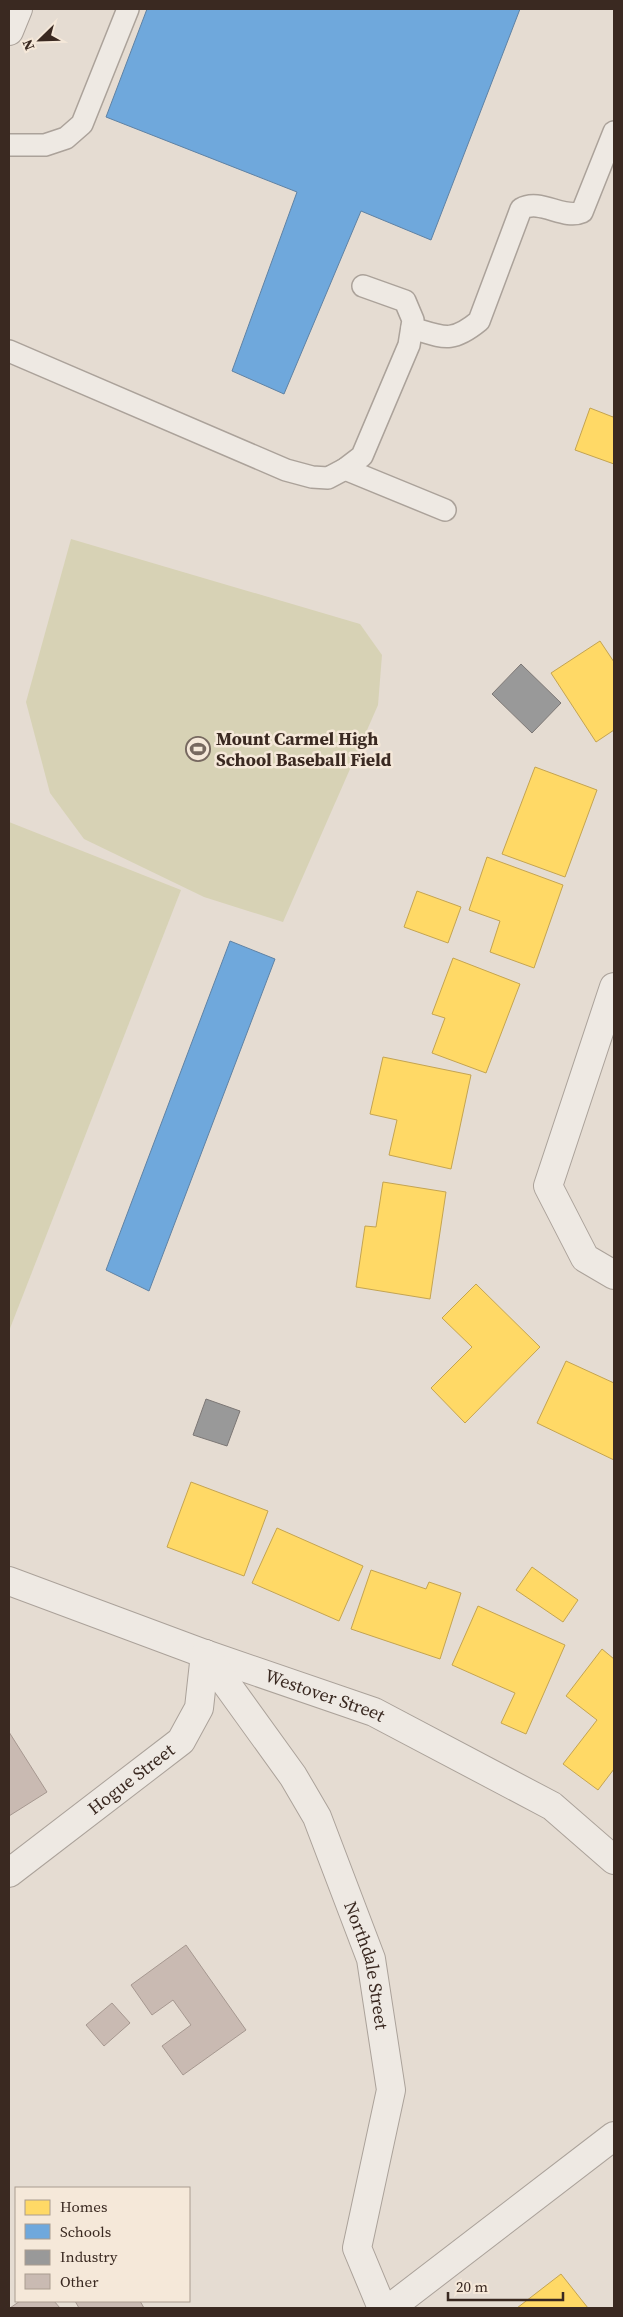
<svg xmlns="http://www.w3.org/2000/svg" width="623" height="2317" font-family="'Source Serif 4',serif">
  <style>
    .green { fill: #d7d2b5 }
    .homes { fill: #ffd966; stroke: #c4a451 }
    .schools { fill: #6fa8dc; stroke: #5f82a4 }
    .industry { fill: #999; stroke: #7c7775 }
    .building { fill: #c9bab2; stroke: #a69890 }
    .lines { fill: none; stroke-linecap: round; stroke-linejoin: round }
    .service-casing { stroke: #aba29a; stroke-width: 24 }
    .minor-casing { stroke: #aba29a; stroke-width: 30 }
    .service { stroke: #eee9e3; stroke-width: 21 }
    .minor { stroke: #eee9e3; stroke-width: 28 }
    .labels { text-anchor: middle; stroke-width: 5; stroke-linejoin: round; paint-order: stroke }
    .poi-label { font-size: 18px; font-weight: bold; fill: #3a2921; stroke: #f5e8d9; text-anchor: start }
    .street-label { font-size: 18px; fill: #3a2921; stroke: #f5e8d9 }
  </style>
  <rect width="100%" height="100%" fill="#e5dcd2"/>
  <g class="green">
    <path d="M71 539 360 624 382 655 378 705 283 922 204 897 84 839 50 793 26 702Z"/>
    <path d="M9 822 181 890 9 1331Z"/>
  </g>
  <g class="homes">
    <path d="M590 408 613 417 614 414V464L575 450Z"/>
    <path d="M600 641 614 662V730L596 742 551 673Z"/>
    <path d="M535 767 597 790 565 877 502 854Z"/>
    <path d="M487 857 563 885 534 968 490 952 500 921 469 910Z"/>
    <path d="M417 891 461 907 448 943 404 927Z"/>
    <path d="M453 958 520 984 486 1073 432 1053 445 1018 432 1014Z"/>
    <path d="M383 1057 471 1075 451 1169 389 1155 397 1120 370 1114Z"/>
    <path d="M383 1182 446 1192 430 1299 356 1287 365 1226 376 1227Z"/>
    <path d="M476 1284 540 1347 465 1423 431 1388 472 1347 442 1318Z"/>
    <path d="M566 1361 614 1383V1460L537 1423Z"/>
    <path d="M191 1482 268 1511 244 1576 167 1547Z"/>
    <path d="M277 1528 363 1566 339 1621 252 1583Z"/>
    <path d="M532 1567 578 1600 563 1622 516 1590Z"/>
    <path d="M371 1570 426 1589 429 1582 461 1593 440 1659 351 1629Z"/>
    <path d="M478 1606 565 1645 526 1734 501 1723 515 1693 452 1665Z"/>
    <path d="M602 1649 614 1659V1769L598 1790 563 1764 597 1720 566 1696Z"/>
    <path d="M561 2274 588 2308H517Z"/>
  </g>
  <g class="schools">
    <path d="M147 9H520L431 240 361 211 284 394 232 371 297 192 106 117Z"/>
    <path d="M230 941 275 959 149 1291 106 1270Z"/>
  </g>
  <g class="industry">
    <path d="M521 664 561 703 532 733 492 694Z"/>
    <path d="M206 1399 240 1411 227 1446 193 1435Z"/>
  </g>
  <g class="building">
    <path d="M9 1732 47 1792 9 1816Z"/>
    <path d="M186 1945 246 2030 183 2075 162 2046 191 2025 173 2000 152 2015 131 1985Z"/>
    <path d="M112 2003 130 2023 104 2046 86 2025Z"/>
    <path d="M20 2301H54L60 2308H10Z"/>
    <path d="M75 2301H140L144 2308H79Z"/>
  </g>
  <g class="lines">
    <defs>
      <g id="service">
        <path d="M9 145H45L66 138 82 124 128 9"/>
        <path d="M412 328C443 337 451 344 479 321L521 209C540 198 564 220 582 212L614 132"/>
        <path d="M9 351 286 470 312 477 328 478 345 469 362 456 409 345 413 320 405 301 363 286"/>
        <path d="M345 469 445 510"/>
      </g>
      <g id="minor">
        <path d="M9 31 18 9"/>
        <path d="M614 987 548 1186 585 1258 614 1275"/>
        <path id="s1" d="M9 1581 205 1654 374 1712 552 1806 614 1860"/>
        <path id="s2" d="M205 1654 293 1776 317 1817 371 1959 391 2090 357 2248 382 2308"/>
        <path id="s3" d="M9 1873 181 1741 199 1708 205 1654"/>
        <path d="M390 2308 614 2136"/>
      </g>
    </defs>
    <use href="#service" class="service-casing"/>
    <use href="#minor" class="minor-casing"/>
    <use href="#service" class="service"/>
    <use href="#minor" class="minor"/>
  </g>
  <defs>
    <symbol id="stadium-ring" viewBox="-11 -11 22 22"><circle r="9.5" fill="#f5e8d9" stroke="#76685f" stroke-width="1.5"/><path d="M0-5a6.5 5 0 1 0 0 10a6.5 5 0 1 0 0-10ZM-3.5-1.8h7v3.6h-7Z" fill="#76685f"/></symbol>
  </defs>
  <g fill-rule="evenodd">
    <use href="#stadium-ring" x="184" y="735" width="28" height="28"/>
  </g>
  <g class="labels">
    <g class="poi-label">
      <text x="216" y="745">Mount Carmel High<tspan x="216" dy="21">School Baseball Field</tspan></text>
    </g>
    <g class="street-label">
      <text dy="6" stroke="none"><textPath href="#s1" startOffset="336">Westover Street</textPath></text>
      <text dy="6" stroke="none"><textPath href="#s3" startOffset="154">Hogue Street</textPath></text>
      <text dy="6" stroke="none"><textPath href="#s2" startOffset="355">Northdale Street</textPath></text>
    </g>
  </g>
  <rect width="623" height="2317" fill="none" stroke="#3a2921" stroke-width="20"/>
  <rect x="15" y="2187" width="175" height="115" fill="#f5e8d9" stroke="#aa9c8f"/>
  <rect x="25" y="2200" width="25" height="15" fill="#ffd966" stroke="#aa9c8f"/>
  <text x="60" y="2212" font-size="15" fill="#3a2921">Homes</text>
  <rect x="25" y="2224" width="25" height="15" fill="#6fa8dc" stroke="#aa9c8f"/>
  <text x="60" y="2237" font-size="15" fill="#3a2921">Schools</text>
  <rect x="25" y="2250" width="25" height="15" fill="#999999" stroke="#aa9c8f"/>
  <text x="60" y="2262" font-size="15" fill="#3a2921">Industry</text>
  <rect x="25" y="2274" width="25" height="15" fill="#c9bab2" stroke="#aa9c8f"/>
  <text x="60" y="2287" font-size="15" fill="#3a2921">Other</text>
  <g transform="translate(40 40) rotate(247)" stroke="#f5e8d9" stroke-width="4" paint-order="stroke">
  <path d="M0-4L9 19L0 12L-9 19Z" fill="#3a2921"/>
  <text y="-8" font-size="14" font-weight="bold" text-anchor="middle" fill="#3a2921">N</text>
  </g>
  <path d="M448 2292v8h115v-8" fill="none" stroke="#3a2921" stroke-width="2.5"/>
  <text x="456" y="2292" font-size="15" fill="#3a2921" stroke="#f5e8d9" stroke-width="4" paint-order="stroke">20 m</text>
</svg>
